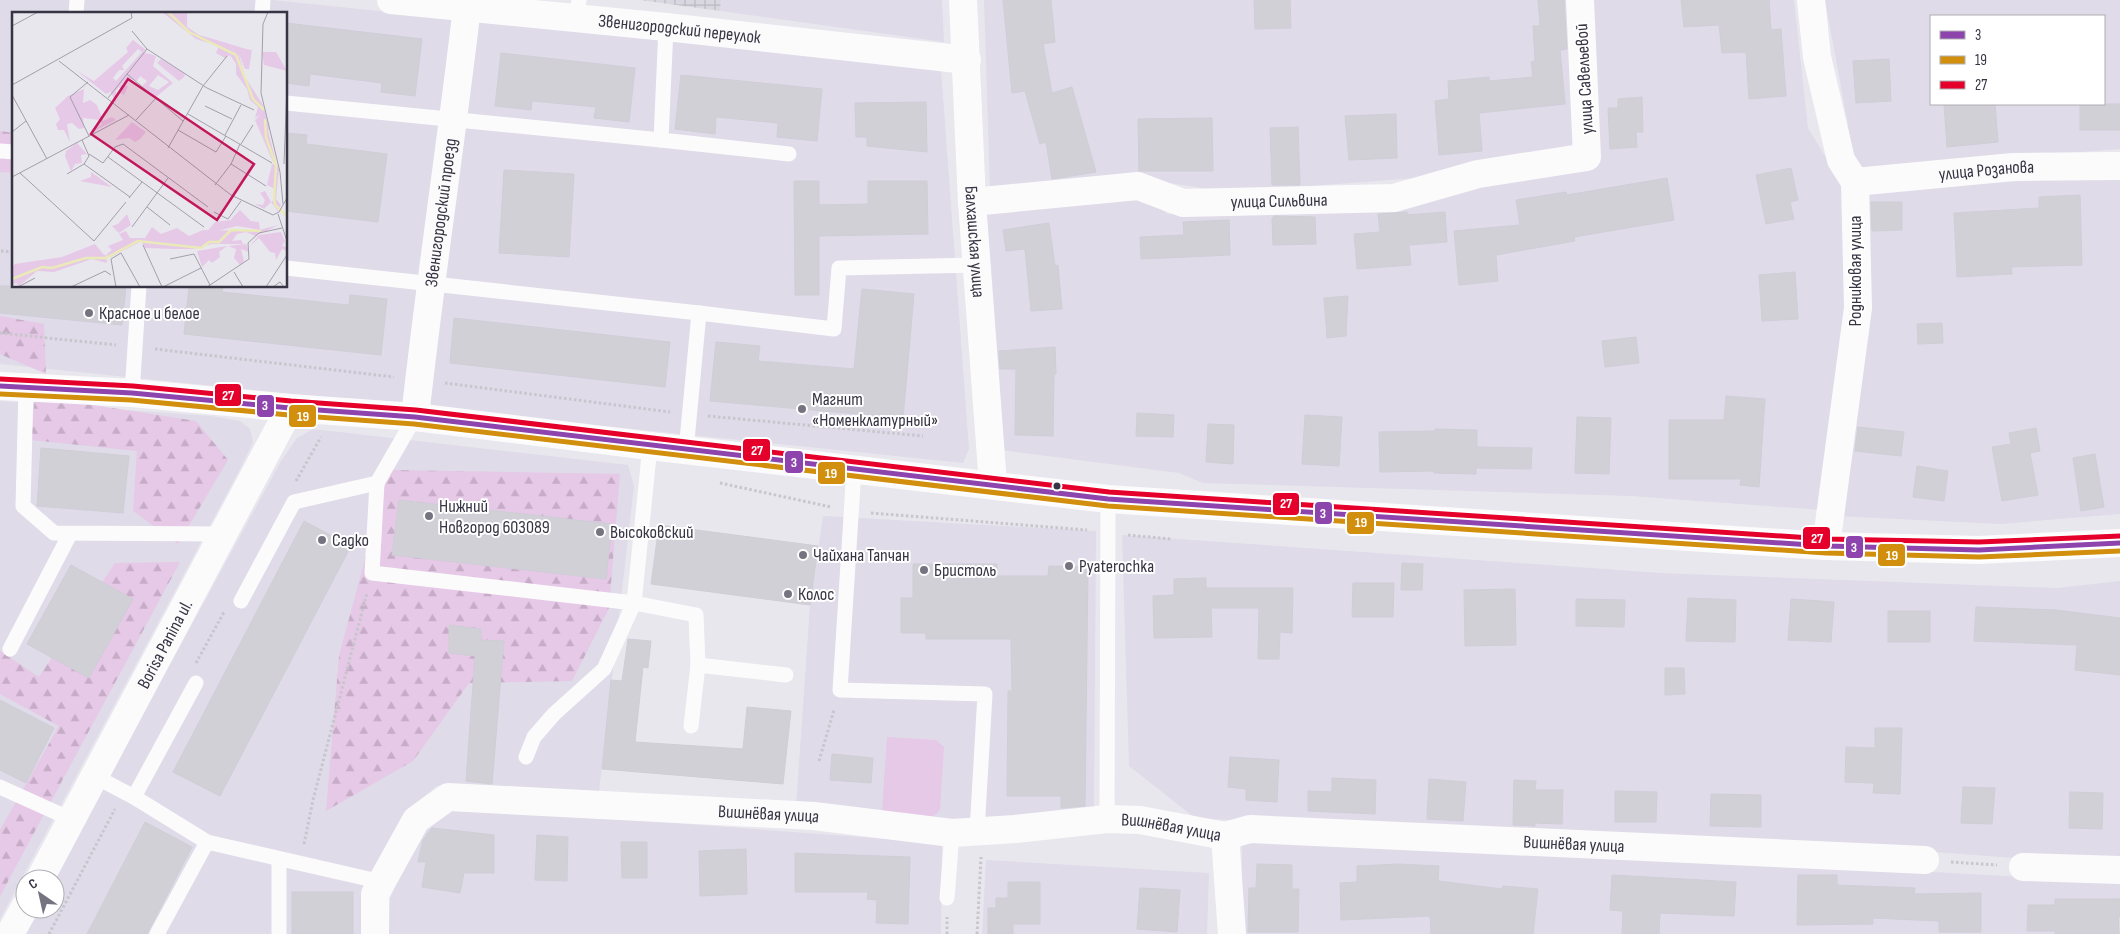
<svg xmlns="http://www.w3.org/2000/svg" width="2120" height="934" font-family="'Sofia Sans Condensed',sans-serif">
  <style>
    .residential { fill: #dfdbe8; fill-rule: evenodd }
    .industrial { fill: url(#industrial-grid) }
    .forest { fill: url(#forest-firs) }
    .park { fill: #e6c8e7 }
    .building { fill: #d2d0d7; stroke: #cfcdd6 }
    .lines { fill: none; stroke-linecap: round; stroke-linejoin: round }
    .path { stroke: #c7c6cc; stroke-width: 3; stroke-dasharray: 2.5 2.5; stroke-linecap: butt }
    .service { stroke: #fcfbfc; stroke-width: 15 }
    .minor { stroke: #fcfbfc; stroke-width: 28 }
    .tertiary { stroke: #fcfbfc; stroke-width: 28 }
    .bus-1-casing { stroke: #fff; stroke-width: 9 }
    .bus-2-casing { stroke: #fff; stroke-width: 9 }
    .bus-3-casing { stroke: #fff; stroke-width: 9 }
    .bus-1 { stroke: #8e44ad; stroke-width: 5 }
    .bus-2 { stroke: #d18f0d; stroke-width: 5 }
    .bus-3 { stroke: #e4002b; stroke-width: 5 }
    .poi-dot { fill: #75737f; stroke: #fff; stroke-width: 2 }
    .bus-dot { fill: #373443; stroke: #fff; stroke-width: 2 }
    .labels { text-anchor: middle; stroke-width: 4; stroke-linejoin: round; paint-order: stroke }
    .street-label { font-size: 18px; fill: #373443; stroke: #fff }
    .poi-label { font-size: 18px; fill: #373443; stroke: #fff; text-anchor: start }
    .inset-river { fill: none; stroke: #eaeab9; stroke-width: 2.5 }
    .inset-road { fill: none; stroke: #a29faa; stroke-width: 1 }
    .view { fill: #c2185b; fill-opacity: 0.15; stroke: #c2185b; stroke-width: 2.5 }
    .inset-edge { fill: none; stroke: #373443; stroke-width: 2.5 }
    .line-badge { stroke: #fff; stroke-width: 2 }
    .badge-label { font-size: 14px; text-anchor: middle; font-weight: bold; fill: #fff }
  </style>
  <defs>
    <pattern id="industrial-grid" width="8" height="8" patternUnits="userSpaceOnUse" patternTransform="scale(1.25)"><rect width="8" height="8" fill="#d9d7df"/><path d="M0 4h8M4 0v8" fill="none" stroke="#bbb9c1"/></pattern>
    <pattern id="forest-firs" width="22" height="20" patternUnits="userSpaceOnUse" patternTransform="scale(1.25)"><rect width="22" height="20" fill="#e6c8e7"/><path d="M5 1l3.5 6h-7zM16 11l3.5 6h-7z" fill="#c6acc7"/></pattern>
  </defs>
  <rect width="100%" height="100%" fill="#e9e7ee"/>
  <g class="residential">
    <path d="M0 0H273L941 69 969 449 963 463 0 364ZM14 14H286V286H14Z"/>
    <path d="M721 0H942L944 42 720 11Z"/>
    <path d="M984 0H1575L1582 149 1430 177 1228 192 1131 177 990 190Z"/>
    <path d="M1587 0H1794L1808 128 1844 187V308L1821 510 1630 496 1203 483 1179 473 1001 450 986 209 1142 197 1168 214 1386 205 1597 167Z"/>
    <path d="M1825 0H2120V149L1856 169ZM1931 16H2104V104H1931Z"/>
    <path d="M2120 175V514L2000 524 1836 516 1862 191Z"/>
    <path d="M0 401 211 416 240 421 250 429 253 442 240 469 0 919Z"/>
    <path d="M313 429 628 465 634 486 599 792 437 786 408 809 367 934H23L37 909H55V879H53L281 461 297 438Z"/>
    <path d="M823 516 1096 531 1094 814 962 820 796 806 810 605Z"/>
    <path d="M1122 535 1661 573 2057 588 2120 581V866L1814 843 1504 836 1195 818 1129 766Z"/>
    <path d="M444 806 942 843 941 934H389L390 899 419 827Z"/>
    <path d="M1242 840 1689 859 2120 882V934H1242Z"/>
    <path d="M986 860 1209 873 1207 934H982Z"/>
  </g>
  <path class="industrial" d="M640 0H721L720 11Z"/>
  <g class="forest">
    <path d="M0 131 14 133V173L0 172Z"/>
    <path d="M0 316 44 324 46 374 0 354Z"/>
    <path d="M35 396 196 421 228 460 178 544 133 511 137 451 31 440Z"/>
    <path d="M389 470 620 474 609 608 572 681 469 683 413 761 326 811 339 656Z"/>
    <path d="M180 562 0 896V830L59 726 0 694V651L39 677 115 563Z"/>
  </g>
  <path class="park" d="M887 737 936 740 944 747 940 810 933 817 882 812Z"/>
  <g class="building">
    <path d="M1003 0H1051L1055 42 1043 44 1052 93 1072 87 1096 172 1052 179 1046 142 1040 144 1025 91 1012 93Z"/>
    <path d="M1254 0H1290L1291 28 1255 29Z"/>
    <path d="M1538 0H1564L1567 49 1560 50 1565 104 1479 113 1482 151 1439 155 1435 101 1449 99 1448 81 1489 77V81L1533 77 1531 62 1535 61 1533 26H1540Z"/>
    <path d="M1681 0H1769L1771 30 1781 29 1786 96 1749 99 1746 52 1722 53 1719 25 1684 27Z"/>
    <path d="M286 23 422 39 415 96 381 92 382 83 310 74 309 86 286 83Z"/>
    <path d="M501 53 635 68 629 122 594 118 596 107 532 101 531 110 495 106Z"/>
    <path d="M1889 59 1891 101 1856 103 1853 61Z"/>
    <path d="M681 75 822 89 817 141 777 137 778 123 716 117 715 134 675 129Z"/>
    <path d="M1642 97 1643 132H1636L1637 147 1610 149 1608 108H1618V99Z"/>
    <path d="M926 102 927 152 867 146V137H856L855 103Z"/>
    <path d="M1944 104H1995L1998 142 1947 147Z"/>
    <rect x="2080" y="104" width="40" height="26"/>
    <path d="M1396 114 1397 158 1349 160 1345 116Z"/>
    <path d="M1212 118 1213 171H1139L1138 119Z"/>
    <path d="M1298 127 1300 185H1272L1270 128Z"/>
    <path d="M286 133 307 135 306 144 387 154 378 222 286 211Z"/>
    <path d="M1791 168 1798 200 1790 202 1794 219 1766 224 1756 175Z"/>
    <path d="M504 170 574 174 569 257 499 253Z"/>
    <path d="M1667 178 1674 220 1574 237 1575 241 1496 255 1498 281 1459 285 1454 231 1520 225 1516 200 1566 192 1567 195Z"/>
    <path d="M794 181H819V205L868 204V181H927L928 234 819 236V295H795Z"/>
    <path d="M2080 195 2082 265 2011 267 2012 274 1957 277 1954 213 2039 208V197Z"/>
    <path d="M1871 202H1902V230L1872 231Z"/>
    <path d="M1407 212V215L1445 212 1447 242 1409 245 1411 265 1357 269 1354 234 1380 232 1378 214Z"/>
    <path d="M1274 216 1315 217 1316 244 1273 245 1272 219Z"/>
    <path d="M1229 220 1230 255 1141 259 1140 237 1184 235 1183 222Z"/>
    <path d="M1049 223 1055 266 1058 265 1062 309 1031 311 1025 249 1006 251 1003 230Z"/>
    <path d="M1795 272 1798 319 1762 321 1759 275Z"/>
    <path d="M0 286H126L122 325 0 313Z"/>
    <path d="M189 286H223L222 292 349 305 350 295 387 299 381 355 184 334Z"/>
    <path d="M862 289 914 294 903 418 710 401 716 342 760 346 758 361 854 369Z"/>
    <path d="M1348 296 1346 336 1327 338 1324 298Z"/>
    <path d="M454 318 670 342 665 387 450 363Z"/>
    <path d="M1942 323 1943 343 1918 344 1917 324Z"/>
    <path d="M1636 337 1639 363 1605 367 1602 341Z"/>
    <path d="M1055 347 1056 374H1054L1053 436 1015 435 1016 369H1000L999 351Z"/>
    <path d="M1726 396 1765 399 1759 487 1740 485 1741 479H1669V420H1724Z"/>
    <path d="M1137 413 1174 415 1173 437 1136 436Z"/>
    <path d="M1305 415 1342 417 1339 466 1302 464Z"/>
    <path d="M1577 417 1611 418 1609 474 1575 473Z"/>
    <path d="M1208 424 1234 425 1233 464 1206 462Z"/>
    <path d="M1858 427 1904 432 1901 456 1855 451Z"/>
    <path d="M2036 428 2040 451 2030 453 2038 495 2002 501 1992 447 2011 444 2009 433Z"/>
    <path d="M1435 429 1477 430V447L1532 448 1531 469 1476 468V474L1434 473V471L1380 472 1379 432 1435 431Z"/>
    <path d="M41 448 129 456 123 513 37 506Z"/>
    <path d="M2095 454 2104 507 2081 511 2073 458Z"/>
    <path d="M1917 466 1948 471 1944 501 1913 497Z"/>
    <path d="M399 500 612 524 606 579 392 555Z"/>
    <path d="M304 521 351 546 220 796 173 772Z"/>
    <path d="M659 525 818 546 810 605 651 584Z"/>
    <path d="M1402 563 1423 564 1422 590H1401Z"/>
    <path d="M913 564H997V576H1048L1049 566 1088 567 1085 806 1061 808V796H1007L1008 691H1012L1011 639H926V633H901V598H913Z"/>
    <path d="M71 565 133 599 89 678 27 644Z"/>
    <path d="M1206 578V588H1293L1292 633 1280 632 1279 659H1258L1259 608H1211L1212 637 1154 638 1153 596 1174 595V579Z"/>
    <path d="M1353 583H1394L1393 617H1352Z"/>
    <path d="M1515 589 1516 645 1465 646 1464 590Z"/>
    <path d="M1688 598 1736 600 1735 642 1686 641Z"/>
    <path d="M1576 599 1625 600 1624 627 1576 626Z"/>
    <path d="M1791 599 1834 602 1831 642 1788 640Z"/>
    <path d="M1976 607 2056 610 2120 618V675L2075 670 2077 645 1974 641Z"/>
    <rect x="1888" y="611" width="42" height="31"/>
    <path d="M449 625 481 629V640L504 641 492 784 466 781 475 656 449 653Z"/>
    <path d="M628 639 651 641 648 668 643 667 635 742 743 749 747 707 791 711 783 784 602 769 611 680 622 681Z"/>
    <path d="M1665 668H1684L1685 694 1665 695Z"/>
    <path d="M0 700 54 728 26 783 0 770Z"/>
    <path d="M1875 728H1902L1900 794 1873 793 1874 783 1845 782 1846 747 1875 748Z"/>
    <path d="M832 754 873 758 871 783 830 780Z"/>
    <path d="M1230 757 1279 760 1277 802 1246 800V789L1228 787Z"/>
    <path d="M1332 778 1376 780 1375 814 1308 811V791L1332 792Z"/>
    <path d="M1429 779 1466 782 1463 821 1427 819Z"/>
    <path d="M1514 780 1536 781 1535 790H1563L1562 824 1535 823V826L1513 825Z"/>
    <path d="M1963 787 1995 788 1992 824 1961 823Z"/>
    <path d="M1615 791 1657 792 1656 822H1615Z"/>
    <path d="M2070 792 2103 793 2102 829 2069 828Z"/>
    <path d="M1711 794 1761 795V827L1710 826Z"/>
    <path d="M145 822 192 847 147 934H87Z"/>
    <path d="M432 828 494 835V873H464L460 893 422 887 426 862H418L423 840Z"/>
    <path d="M537 835 568 837 567 881 535 880Z"/>
    <path d="M621 842H647V878H622Z"/>
    <path d="M746 849 747 894 700 896 699 851Z"/>
    <path d="M795 853 910 857 908 924 876 923 877 900 867 899 868 892H795Z"/>
    <path d="M1257 864 1292 865V889H1299L1298 932H1248L1249 888H1256Z"/>
    <path d="M1398 864 1439 866 1438 881 1502 889 1503 886 1538 889 1533 934H1431L1430 916 1341 920 1340 883 1357 882V866Z"/>
    <path d="M1612 875 1736 882 1734 916 1660 913 1659 934H1622L1623 911 1610 910Z"/>
    <path d="M1798 875H1837V885L1915 888 1914 894 1981 893V932H1939V921L1873 918V924L1797 925Z"/>
    <path d="M1008 882H1040V924H1013V934H988V908H996V898H1008Z"/>
    <path d="M1140 888 1180 890 1177 932 1137 929Z"/>
    <rect x="292" y="892" width="61" height="42"/>
    <path d="M2055 899H2120V917H2118L2119 934H2055V931H2027L2028 905H2055Z"/>
  </g>
  <g class="lines">
    <g class="path">
      <path d="M1 251 14 252"/>
      <path d="M0 333 116 345"/>
      <path d="M155 349 394 377"/>
      <path d="M445 383 670 412"/>
      <path d="M708 416 923 436"/>
      <path d="M296 481 321 437"/>
      <path d="M720 483 831 507"/>
      <path d="M871 513 1087 530"/>
      <path d="M1128 535 1171 539"/>
      <path d="M196 663 224 612"/>
      <path d="M819 761 834 710"/>
      <path d="M304 844 313 800 367 593"/>
      <path d="M1951 862 1997 865"/>
      <path d="M49 934 115 809"/>
      <path d="M947 934V917"/>
      <path d="M977 934 981 857"/>
    </g>
    <g class="service">
      <path d="M76 14 77 0"/>
      <path d="M262 14 263 0"/>
      <path d="M576 18 579 0"/>
      <path d="M666 27 661 140 789 154"/>
      <path d="M286 103 661 140"/>
      <path d="M0 151 14 152"/>
      <path d="M286 268 699 313 686 451"/>
      <path d="M699 313 834 329 839 268 977 265"/>
      <path d="M26 388 23 506 54 533 224 534"/>
      <path d="M132 393 139 286"/>
      <path d="M854 469 840 690 985 694 977 832"/>
      <path d="M377 483 372 573 634 603 696 615 698 665 786 675"/>
      <path d="M241 601 294 502 377 483 415 417"/>
      <path d="M10 649 70 534"/>
      <path d="M691 726 698 665"/>
      <path d="M526 757 534 737 554 714 604 669 634 603 650 446"/>
      <path d="M96 777 134 797 207 842 157 934"/>
      <path d="M0 787 73 820"/>
      <path d="M134 797 196 683"/>
      <path d="M1107 819 1108 499"/>
      <path d="M207 842 382 882"/>
      <path d="M947 898 952 833"/>
      <path d="M279 934V859"/>
    </g>
    <g class="minor">
      <path id="s1" d="M391 0 666 27 967 60"/>
      <path id="s2" d="M963 0 972 202 993 484"/>
      <path d="M1811 0 1817 57 1841 160 1855 182 1858 308 1826 546"/>
      <path id="s3" d="M1855 182 2013 167 2120 166"/>
      <path id="s4" d="M972 202 1138 186 1183 203 1394 198 1478 174 1587 157 1580 0"/>
      <path id="s5" d="M415 417C430 280 451 144 467 7"/>
      <path d="M1225 836 1232 934"/>
      <path d="M2023 867 2120 870"/>
      <path id="s6" d="M40 879 290 408"/>
      <path d="M10 934 25 907"/>
      <path id="s7" d="M375 934V894L416 820 448 797 814 816 952 833 1015 829 1107 819 1140 820 1225 836 1250 829 1925 860"/>
    </g>
    <path class="tertiary" d="M0 386 132 393 290 408 415 417 650 446 1108 499 1826 546 1979 550 2120 543"/>
    <defs>
      <path id="bus-1" d="M0 386 132 393 290 408 415 417 1108 499 1826 546 1979 550 2120 543"/>
      <path id="bus-2" d="M0 394 131 400 289 415 414 424 1108 506 1826 553 1979 557 2120 551"/>
      <path id="bus-3" d="M0 379 133 386 291 401 416 410 1109 492 1826 539 1979 542 2120 536"/>
    </defs>
    <use href="#bus-1" class="bus-1-casing"/>
    <use href="#bus-2" class="bus-2-casing"/>
    <use href="#bus-3" class="bus-3-casing"/>
    <use href="#bus-1" class="bus-1"/>
    <use href="#bus-2" class="bus-2"/>
    <use href="#bus-3" class="bus-3"/>
  </g>
  <g class="poi-dot">
    <circle cx="89" cy="313" r="5"/>
    <circle cx="802" cy="409" r="5"/>
    <circle cx="429" cy="516" r="5"/>
    <circle cx="600" cy="532" r="5"/>
    <circle cx="322" cy="540" r="5"/>
    <circle cx="803" cy="555" r="5"/>
    <circle cx="1069" cy="566" r="5"/>
    <circle cx="924" cy="570" r="5"/>
    <circle cx="788" cy="594" r="5"/>
  </g>
  <circle class="bus-dot" cx="1057" cy="486" r="4.5"/>
  <g class="labels">
    <g class="street-label">
      <text dy="6" stroke="none"><textPath href="#s1" startOffset="290">Звенигородский переулок</textPath></text>
      <text transform="translate(1584 79) rotate(-93)" y="6">улица Савельевой</text>
      <text dy="6" stroke="none"><textPath href="#s3" startOffset="132">улица Розанова</textPath></text>
      <text dy="6" stroke="none"><textPath href="#s4" startOffset="311">улица Сильвина</textPath></text>
      <text dy="6" stroke="none"><textPath href="#s5" startOffset="206">Звенигородский проезд</textPath></text>
      <text dy="6" stroke="none"><textPath href="#s2" startOffset="242">Балхашская улица</textPath></text>
      <text transform="translate(1855 271) rotate(-90)" y="6">Родниковая улица</text>
      <text dy="6" stroke="none"><textPath href="#s6" startOffset="266">Borisa Panina ul.</textPath></text>
      <text dy="6" stroke="none"><textPath href="#s7" startOffset="485">Вишнёвая улица</textPath></text>
      <text dy="6" stroke="none"><textPath href="#s7" startOffset="890">Вишнёвая улица</textPath></text>
      <text dy="6" stroke="none"><textPath href="#s7" startOffset="1295">Вишнёвая улица</textPath></text>
    </g>
    <g class="poi-label">
      <text x="99" y="319">Красное и белое</text>
      <text x="812" y="405">Магнит<tspan x="812" dy="21">«Номенклатурный»</tspan></text>
      <text x="439" y="512">Нижний<tspan x="439" dy="21">Новгород 603089</tspan></text>
      <text x="610" y="538">Высоковский</text>
      <text x="332" y="546">Садко</text>
      <text x="813" y="561">Чайхана Тапчан</text>
      <text x="1079" y="572">Pyaterochka</text>
      <text x="934" y="576">Бристоль</text>
      <text x="798" y="600">Колос</text>
    </g>
  </g>
  <g transform="translate(12 12)">
    <rect width="275" height="275" fill="#e9e7ee"/>
    <path d="M150 0H175V15L187 23 184 27ZM218 32 234 37 230 43H227L233 65 251 93 257 115 256 121 248 103 243 106 246 95 238 88 235 77 224 62V52L228 51ZM250 40H264L275 59 252 53ZM267 213 243 224 234 220 225 222 220 229 229 228 231 232H199L182 237H164L133 236 128 227V230L99 245 94 243 100 238 96 234 111 228 107 222 114 219 118 226H133L140 215 149 222 165 216 177 224 191 218 243 219ZM83 232 93 244 66 247 41 255 30 254 0 264V255L3 252 50 245Z" fill="#e6c8e7"/>
    <path d="M187 23 218 32 228 52H224L218 43 213 46 204 41 207 34 184 27ZM121 28 134 38 131 40 144 44 141 54 161 71 144 85 130 74 135 69 128 64 125 69 116 66 109 73 116 74 112 83 108 81 110 78 107 75 104 79V91L99 80 94 82 65 59 82 69 116 40 114 36ZM126 37 130 40 104 69 101 66 107 58H112L110 54ZM146 63 157 70 146 78 137 74ZM234 37 240 38 237 57H233L227 42 230 43ZM149 47 173 62 172 65 167 69 145 51ZM72 77 71 91 78 88 85 93 91 109 100 105 104 108 78 121 90 112 88 108 71 106 72 116 67 117 60 111 55 112 58 130 52 118H46L44 112 48 107 43 96 56 84ZM248 103 255 115 264 150H261L243 108ZM120 110 134 120 128 127 123 130 117 126 103 128ZM65 131 75 142 69 143 70 151 63 152 59 159 53 144 54 139ZM264 151 267 157 264 187 269 193 266 199 259 190 252 197 243 192 251 193 253 188 248 181 253 179 259 190 262 188 263 177 255 173 260 152ZM79 160 100 175 68 169 79 165ZM228 198 239 209 247 210 248 218 225 214 193 222 203 210 219 208 220 212 219 207ZM115 202 119 213 107 221 100 214 106 212ZM269 220 273 229 270 234 275 235V239L270 237 264 248 263 241 258 240 247 226 238 234 247 223ZM234 232 237 240 229 237 232 249 228 253 222 246 224 237 216 234ZM215 234 207 240 208 245 200 251 197 248 190 255 185 239ZM94 243 95 251 80 247 42 260 25 259 7 274 4 271 0 273V264L10 258 30 253 41 255 73 245Z" fill="#e6c8e7" fill-rule="evenodd"/>
    <path class="inset-river" d="M156 0 177 20 224 43 241 87 252 98M253 107 254 125 264 154 262 186 263 193 275 204M0 267 30 255 40 256 74 246H94L126 229 189 236 197 230H207L219 218 249 219"/>
    <path class="inset-road" d="M256 0 251 12 249 81 268 160 271 192M0 14 26 0M120 19 135 37 195 76 242 98M47 49 219 183 261 203 267 200 275 186M115 62 171 109M76 70 58 85 77 124M0 73 120 6 119 0M0 83 35 147M96 86 135 37M193 94 220 107M176 102 260 151M124 108 144 86M166 118 204 140 214 124M0 120 14 109M213 123 229 93M229 132 241 113M156 136 191 74 215 44M77 142 91 151 103 135 111 132 196 195M96 145 192 215M72 152 118 185M219 152 254 174M272 152 275 74M8 161 82 229 114 190M55 162 72 152 77 144 70 128M0 165 117 103M203 173 219 152 228 132M117 186 130 170M135 195 158 213M202 200 216 207 229 189M266 202 275 229M120 215 156 166M131 233 150 275M158 247 182 242 198 273M222 260 231 275M6 275 23 266M59 275 93 259 99 263M104 275 99 247 109 241 128 275M151 275 189 256M195 275 237 247 236 231 247 221 270 216M254 275 275 243M261 275 268 270 272 275"/>
    <path class="view" d="M116 67 242 152 205 208 79 122Z"/>
    <rect width="275" height="275" class="inset-edge"/>
  </g>
  <g class="line-badge">
    <rect x="214" y="383" width="28" height="24" rx="5" fill="#e4002b"/>
    <rect x="256" y="394" width="19" height="24" rx="5" fill="#8e44ad"/>
    <rect x="288" y="404" width="29" height="24" rx="5" fill="#d18f0d"/>
    <rect x="742" y="438" width="29" height="24" rx="5" fill="#e4002b"/>
    <rect x="784" y="450" width="20" height="24" rx="5" fill="#8e44ad"/>
    <rect x="817" y="461" width="29" height="24" rx="5" fill="#d18f0d"/>
    <rect x="1272" y="492" width="28" height="24" rx="5" fill="#e4002b"/>
    <rect x="1314" y="501" width="19" height="24" rx="5" fill="#8e44ad"/>
    <rect x="1346" y="511" width="29" height="24" rx="5" fill="#d18f0d"/>
    <rect x="1802" y="526" width="29" height="24" rx="5" fill="#e4002b"/>
    <rect x="1845" y="535" width="19" height="24" rx="5" fill="#8e44ad"/>
    <rect x="1877" y="543" width="29" height="24" rx="5" fill="#d18f0d"/>
  </g>
  <g class="badge-label">
    <text x="228" y="400">27</text>
    <text x="265" y="410">3</text>
    <text x="303" y="421">19</text>
    <text x="757" y="455">27</text>
    <text x="794" y="467">3</text>
    <text x="831" y="478">19</text>
    <text x="1286" y="508">27</text>
    <text x="1323" y="518">3</text>
    <text x="1361" y="527">19</text>
    <text x="1817" y="543">27</text>
    <text x="1854" y="552">3</text>
    <text x="1892" y="560">19</text>
  </g>
  <rect x="1930" y="15" width="175" height="90" fill="#ffffff" stroke="#afaeb4"/>
  <rect x="1940" y="31" width="25" height="8" fill="#8e44ad" stroke="#afaeb4"/>
  <text x="1975" y="40" font-size="15" fill="#373443">3</text>
  <rect x="1940" y="56" width="25" height="8" fill="#d18f0d" stroke="#afaeb4"/>
  <text x="1975" y="65" font-size="15" fill="#373443">19</text>
  <rect x="1940" y="81" width="25" height="8" fill="#e4002b" stroke="#afaeb4"/>
  <text x="1975" y="90" font-size="15" fill="#373443">27</text>
  <g transform="translate(40 894) rotate(326)"><circle r="24" fill="#ffffff" stroke="#afaeb4"/>
  <path d="M0-4L9 19L0 12L-9 19Z" fill="#75737f"/>
  <text y="-8" font-size="14" font-weight="bold" text-anchor="middle" fill="#373443">С</text>
  </g>
</svg>
